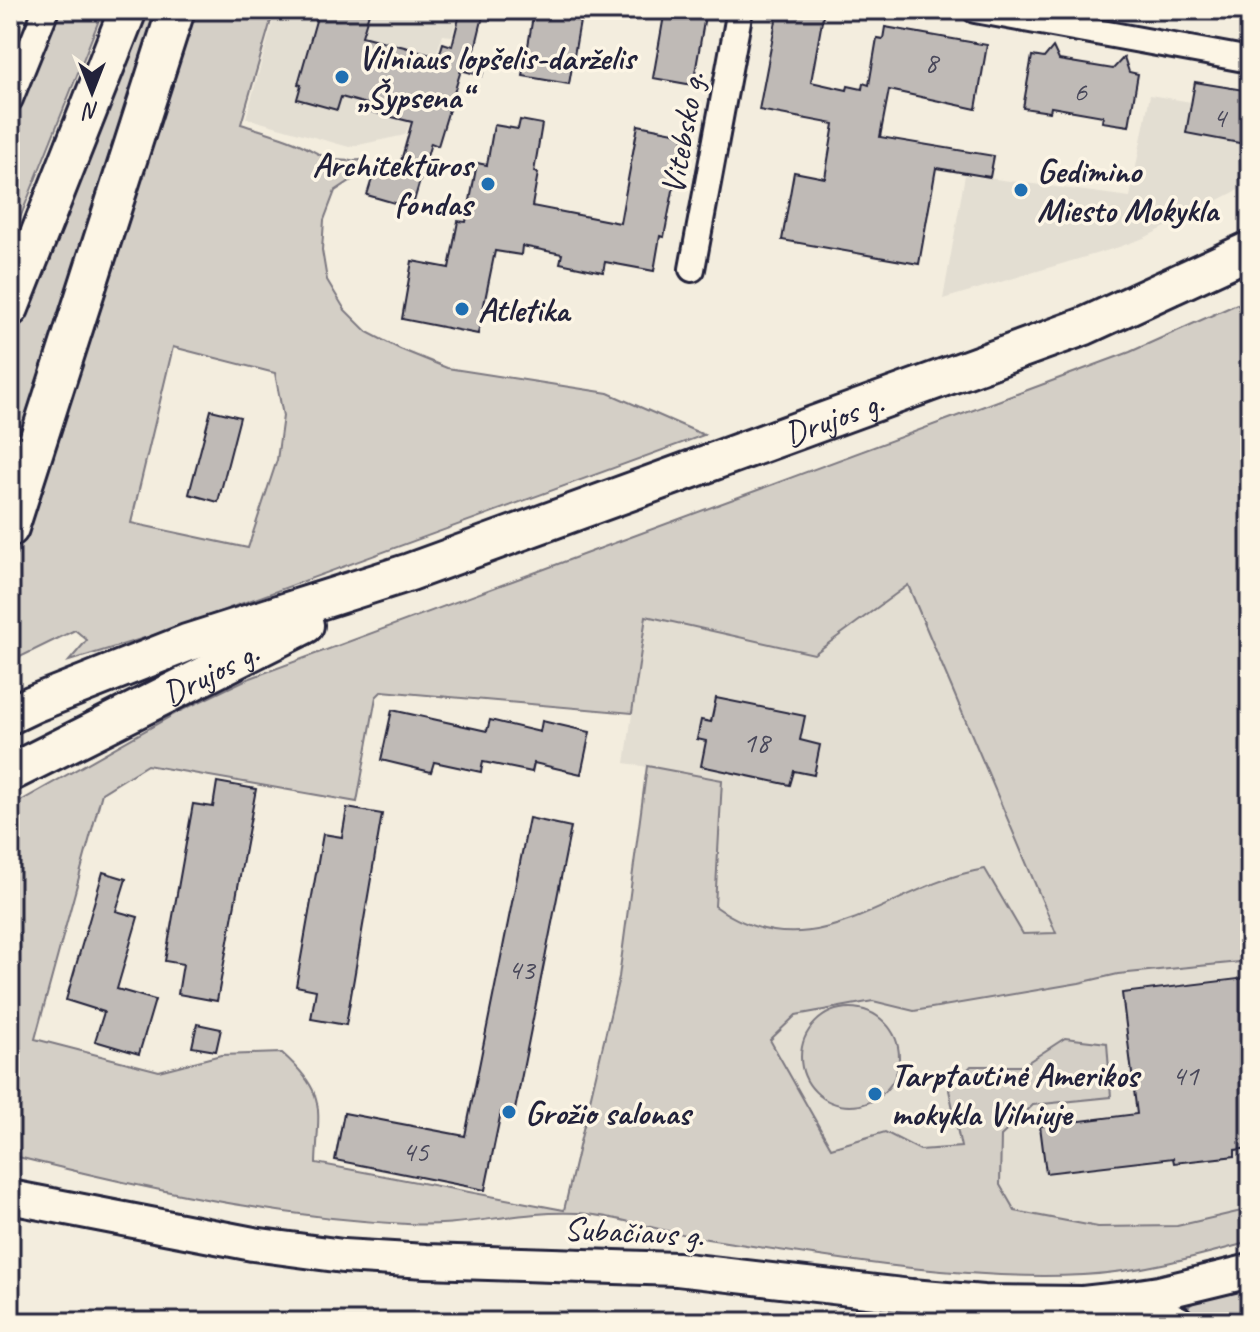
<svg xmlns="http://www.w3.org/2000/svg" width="1260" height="1332" font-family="Caveat,sans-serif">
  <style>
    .built { fill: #e3ded2 }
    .green { fill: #d4cfc6; stroke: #7b7880; stroke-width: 2; fill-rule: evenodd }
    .building { fill: #bfbab6; stroke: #22223b; stroke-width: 2 }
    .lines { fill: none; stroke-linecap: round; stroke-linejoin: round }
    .minor-casing { stroke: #22223b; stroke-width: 30 }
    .secondary-casing { stroke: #22223b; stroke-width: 38 }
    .primary-casing { stroke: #22223b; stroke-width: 42 }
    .minor { stroke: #fcf5e5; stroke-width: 24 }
    .secondary { stroke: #fcf5e5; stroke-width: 32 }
    .primary { stroke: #fcf5e5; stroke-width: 36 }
    .poi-dot { fill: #1f6fb2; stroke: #fcf5e5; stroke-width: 3 }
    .labels { text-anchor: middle; stroke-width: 7; stroke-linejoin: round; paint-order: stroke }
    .number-label { font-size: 30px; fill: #49485a }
    .poi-label { font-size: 34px; font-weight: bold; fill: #22223b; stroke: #fcf5e5; text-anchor: start }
    .street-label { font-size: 34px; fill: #22223b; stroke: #fcf5e5 }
  </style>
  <rect width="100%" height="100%" fill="#f3edde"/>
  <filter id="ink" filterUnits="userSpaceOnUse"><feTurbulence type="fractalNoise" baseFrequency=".0125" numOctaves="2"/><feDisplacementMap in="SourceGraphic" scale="16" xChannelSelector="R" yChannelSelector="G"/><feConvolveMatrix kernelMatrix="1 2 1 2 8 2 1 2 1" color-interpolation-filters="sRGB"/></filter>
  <g filter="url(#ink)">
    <g class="built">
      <path d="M276 10H465L459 11 452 36 443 35 405 135 349 147 246 118Z"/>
      <path d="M1195 82 1250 91V184L1144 238 1119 247 943 299 965 175 1130 197 1150 95 1191 102Z"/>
      <path d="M908 585 1056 933 1023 934 847 922 809 933 764 929 740 922 715 906 722 780 625 763 646 616 814 653Z"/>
      <path d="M1250 961V1209L1177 1226 1098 1227 1015 1211 1000 1185 1001 1136 1033 1105 1110 1097 1065 1038 1022 1066H971L949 1090 961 1147 920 1150 885 1132 831 1149 770 1040 796 1015 873 1001 914 1011 1079 983 1118 974Z"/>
    </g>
    <g class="green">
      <path d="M57 10H103L10 243V125Z"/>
      <path d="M144 10H161L10 483V351Z"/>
      <path d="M195 10H274L241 124C259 130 278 135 295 142 327 156 322 163 361 160L364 166 362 173 335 191 324 220 322 250 327 280 345 310 367 332 400 349 447 368 608 393 704 435 164 632 69 661 87 640 75 630 10 662V575L98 293ZM173 347 275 373 283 416 277 460 248 548 131 523Z"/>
      <path d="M1237 304 1250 319V961L1118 974 1079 983 914 1011 873 1001 796 1015 770 1040 831 1148 885 1132 920 1150 961 1147 949 1090 971 1066H1022L1065 1038 1107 1043 1111 1097 1033 1105 1001 1136 1000 1185 1015 1211 1098 1227 1177 1226 1250 1209V1242C1195 1257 1140 1272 1083 1275 958 1281 825 1257 701 1238 660 1231 618 1216 577 1213 520 1210 464 1228 407 1224 272 1217 141 1188 10 1155V807L180 711 245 680 1130 352ZM908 585 1056 933 1023 934 985 869C889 884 815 977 715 906L722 780 647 766 619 977 564 1210 316 1163C318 1108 328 1094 282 1053L221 1055 159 1071 35 1039 102 793 147 765 357 802 376 697 382 691 632 713 646 616 814 654Z"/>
      <circle cx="850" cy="1057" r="49"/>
      <path d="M1250 1288V1322H1199L1184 1312C1194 1294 1231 1292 1250 1288Z"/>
    </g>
    <g class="building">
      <path d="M319 10H370L362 36 439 56 443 43 452 46 461 10H481L480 15 483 16 474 53 488 57 482 76 461 70 438 146 431 143 412 208 367 195 375 169 397 175 412 122 372 112 374 106 341 97 337 110 297 99 301 85 298 84Z"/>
      <path d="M534 10H582L569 84 523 76Z"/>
      <path d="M665 10H706L693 85 653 78Z"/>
      <path d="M778 10H824L811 82 847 90 848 86 862 89 863 83 869 85 877 38 883 39 885 27 987 45 976 109 889 90 880 137 994 156 990 177 936 168 919 264 782 240 794 172 825 178 834 124 759 110Z"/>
      <path d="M1053 47 1059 60 1113 69 1124 57 1129 72 1138 74 1129 126 1102 122 1103 116 1051 107 1050 112 1023 108 1032 56 1044 58Z"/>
      <path d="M1195 82 1250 91V145L1186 133Z"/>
      <path d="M520 120 542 124 534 172 538 173 532 206 620 223 638 125 684 134 664 237 660 236 654 271 605 262 603 272 560 263 562 254 522 246 521 255 495 251 478 334 402 319 412 261 449 268 458 221 466 222 477 163 487 165 494 125 518 129Z"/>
      <path d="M211 410 240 417 218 502 189 494Z"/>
      <path d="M716 698 805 716 800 740 820 745 814 775 794 771 790 785 701 766 706 741 697 739 701 720 711 722Z"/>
      <path d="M392 710 487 731 490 720 540 732 542 721 590 732 581 774 534 763 532 772 483 762 481 772 434 762 431 772 381 760Z"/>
      <path d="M217 782 256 789 217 1001 178 994 183 964 165 961 193 804 213 807Z"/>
      <path d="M347 808 382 814 346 1025 311 1019 316 990 296 986 323 834 342 837Z"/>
      <path d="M529 818 571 827 514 1115 501 1112 485 1190 335 1160 344 1113 465 1136Z"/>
      <path d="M103 872 126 879 116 911 138 917 117 989 155 1000 139 1054 95 1041 104 1012 66 1000Z"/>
      <path d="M1246 978 1250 1008V1148L1235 1150V1156L1174 1163 1173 1158 1046 1173 1040 1126 1137 1114 1122 993Z"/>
      <path d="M197 1024 221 1029 216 1051 192 1047Z"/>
    </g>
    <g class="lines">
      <defs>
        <g id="minor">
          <path d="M975 10 1250 60"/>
          <path d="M10 99 46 10"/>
          <path d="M692 269 740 10"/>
        </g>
        <g id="secondary">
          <path d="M10 1197 253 1244 343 1256 426 1261 677 1269 911 1296 983 1302 1083 1303 1119 1299 1159 1293 1250 1271"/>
          <path d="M1117 1310 1164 1316 1177 1322"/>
        </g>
        <g id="primary">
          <path d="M10 308 128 10"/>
          <path d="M10 528 176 10"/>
          <path id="s1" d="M10 715 33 704 187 643 410 572 1085 326 1250 250"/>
          <path id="s2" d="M10 773 305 625"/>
        </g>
      </defs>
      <use href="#minor" class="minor-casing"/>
      <use href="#secondary" class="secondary-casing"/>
      <use href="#primary" class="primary-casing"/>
      <use href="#minor" class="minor"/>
      <use href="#secondary" class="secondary"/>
      <use href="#primary" class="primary"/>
    </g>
  </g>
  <g class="poi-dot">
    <circle cx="342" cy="77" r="8"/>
    <circle cx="488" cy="184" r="8"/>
    <circle cx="1021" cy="190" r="8"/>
    <circle cx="462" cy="309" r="8"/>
    <circle cx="875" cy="1094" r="8"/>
    <circle cx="509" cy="1112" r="8"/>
  </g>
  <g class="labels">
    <g class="number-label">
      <text x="931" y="72">8</text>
      <text x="1080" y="101">6</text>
      <text x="1219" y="127">4</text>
      <text x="756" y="752">18</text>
      <text x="521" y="979">43</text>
      <text x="1185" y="1085">41</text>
      <text x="415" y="1161">45</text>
    </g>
    <g class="poi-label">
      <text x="358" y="69">Vilniaus lopšelis-darželis<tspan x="358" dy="39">„Šypsena“</tspan></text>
      <text x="472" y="176" text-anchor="end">Architektūros<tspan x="472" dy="39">fondas</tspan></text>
      <text x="1037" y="182">Gedimino<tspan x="1037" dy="39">Miesto Mokykla</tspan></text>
      <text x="478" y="321">Atletika</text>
      <text x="891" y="1086">Tarptautinė Amerikos<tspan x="891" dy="39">mokykla Vilniuje</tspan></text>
      <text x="525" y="1124">Grožio salonas</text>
    </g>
    <g class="street-label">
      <text transform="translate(682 133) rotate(-80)" y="12">Vitebsko g.</text>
      <text dy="12" stroke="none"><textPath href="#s1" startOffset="876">Drujos g.</textPath></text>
      <text dy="12" stroke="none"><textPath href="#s2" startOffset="224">Drujos g.</textPath></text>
      <text transform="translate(634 1231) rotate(3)" y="12">Subačiaus g.</text>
    </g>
  </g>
  <rect width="1260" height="1332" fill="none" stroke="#fcf5e5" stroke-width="40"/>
  <rect x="20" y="20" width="1220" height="1292" fill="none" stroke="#22223b" stroke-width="3" filter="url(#ink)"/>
  <g transform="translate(92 92) rotate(180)" stroke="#fcf5e5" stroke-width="6" paint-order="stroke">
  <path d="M0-6L14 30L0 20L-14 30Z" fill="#22223b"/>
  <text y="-12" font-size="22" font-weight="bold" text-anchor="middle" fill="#22223b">N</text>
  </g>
</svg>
